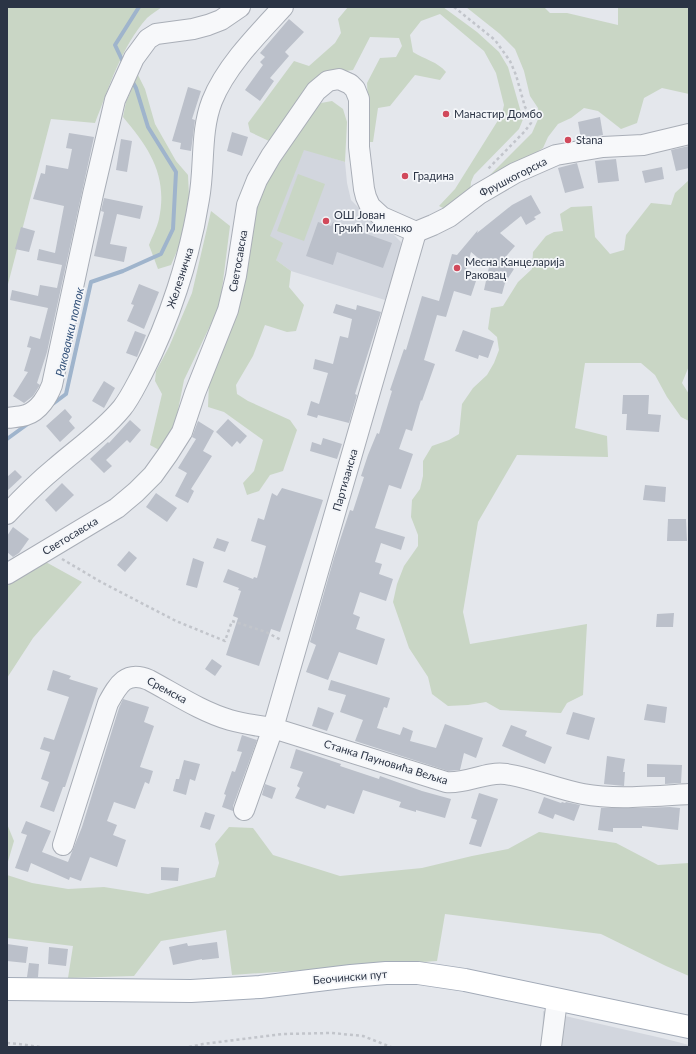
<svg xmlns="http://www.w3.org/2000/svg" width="696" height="1054" font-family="Lato,sans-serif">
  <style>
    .built { fill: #d2d6de }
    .green { fill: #c9d6c5 }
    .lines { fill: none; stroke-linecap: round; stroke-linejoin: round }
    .stream { stroke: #9fb4cc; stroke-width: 4 }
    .building { fill: #bbc0ca }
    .minor-casing { stroke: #a9aeb7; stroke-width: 22 }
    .major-casing { stroke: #a3abb8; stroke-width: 24 }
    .path { stroke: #c2c5cb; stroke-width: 2.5; stroke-dasharray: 3 3; stroke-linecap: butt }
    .minor { stroke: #f7f8fa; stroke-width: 20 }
    .major { stroke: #fff; stroke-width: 22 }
    .poi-dot { fill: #d1495b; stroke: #f4f6f9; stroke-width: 1.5 }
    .labels { text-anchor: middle; stroke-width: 3.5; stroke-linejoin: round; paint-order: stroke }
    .poi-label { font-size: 11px; fill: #2b3445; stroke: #f4f6f9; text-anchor: start }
    .street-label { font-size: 11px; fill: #2b3445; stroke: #f4f6f9 }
    .water-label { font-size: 12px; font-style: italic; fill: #34527a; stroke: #f4f6f9 }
  </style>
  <rect width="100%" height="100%" fill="#e4e7ec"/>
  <g class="built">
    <path d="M304 149 345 162 347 183 351 200 360 209 392 233 401 242 400 254 385 300 291 271 276 260 269 236Z"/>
    <path d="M543 1011 666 1039 689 1045V1047H542Z"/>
  </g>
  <g class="green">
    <path d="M10 7H162C157 11 151 14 147 18 121 47 109 88 95 123L51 119 7 288V9Z"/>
    <path d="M348 7H443L477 32 499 52 508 67 520 109 524 117 519 129 474 175 471 182 470 192 447 210 439 206 455 189 502 114 504 105 496 73 484 51 440 14 421 21 410 35 413 52C424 59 438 62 446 72L440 80 415 75 390 106 378 108 373 142H365L369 118 367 83 380 58 396 57 402 46 399 38 370 37 353 70 338 72 269 141 250 132 248 123 294 61 309 66 335 43 341 33 338 19Z"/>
    <path d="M466 7H544L550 13H567L618 25V7H689V94L662 88 644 98 637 123 621 129 598 111 584 108 571 118 558 124 548 137 543 148 488 183 486 179 532 133 539 117 538 108 530 96 524 71 515 49 500 34Z"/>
    <path d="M138 75 145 89 155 124 176 161 188 175 189 196 180 244 171 265 158 269 149 245C152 237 157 228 159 219 168 176 150 149 123 117L126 102Z"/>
    <path d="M332 101 343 109 347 122 345 162 304 150 270 236 283 243 276 260 291 271 289 287 304 305 296 331 287 332 265 325 253 356 236 385 237 394 248 401 290 420 297 430 283 471 270 475 259 491 247 495 243 483 254 471 263 440 224 412 208 407 209 382 241 298 254 208 264 186 313 112 321 103Z"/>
    <path d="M298 174 325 184 304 241 277 231Z"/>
    <path d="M689 180V366L682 383 689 394V421L681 417 667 397 655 375 641 363H585L575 428 607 436 608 457 517 455 478 522 463 612 470 644 587 624 583 695 567 703 561 713 500 710 486 702 468 705 448 706 432 694 428 677 409 648 393 602 397 584 404 566 418 546V535L411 517 412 500 420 489 423 476V461L432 446 449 440 459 434 462 404 473 388 487 375 494 363 499 350 497 337 488 329 491 308 503 306 518 282 532 269 533 252 546 236 554 232 563 231 560 214 571 207 592 206 595 237 610 254 624 250 626 235 651 203 671 205 675 193Z"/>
    <path d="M211 211 230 226 220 305 184 380 175 425 161 451 150 445 162 394 155 381 156 371 169 347 192 293Z"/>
    <path d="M44 561 82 582 33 638 7 678V586Z"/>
    <path d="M7 824 14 841 7 865Z"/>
    <path d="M229 827 253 828 273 855 340 876 422 868 472 856 508 849 539 832 616 843 658 865 689 863V976L666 966 601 934 445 914 437 961 232 975 226 930 161 941 134 976 68 978 73 946 7 938V875L32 883 68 889 104 887 148 894 215 877 219 863 215 844Z"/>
  </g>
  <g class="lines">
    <g class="stream">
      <path d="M124 64 115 45 139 7"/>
      <path d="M50 406 66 394 91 282 123 271 161 254 173 229 176 172 148 127 136 88 131 79"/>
      <path d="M7 439 29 423"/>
    </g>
  </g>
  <g class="building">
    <path d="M289 19 304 32 285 52 289 56 270 78 274 81 260 101 245 90 263 65 260 62 265 57 260 53Z"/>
    <path d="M188 87 201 91 192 119 195 120 191 151 180 149 181 143 172 141Z"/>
    <path d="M600 117 603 135 581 139 578 122Z"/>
    <path d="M232 132 248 137 242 156 227 151Z"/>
    <path d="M69 133 94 137 47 352 37 383 40 385 33 396 24 403 13 396 28 372 24 371 31 348 27 347 30 336 40 339 48 308 10 300 12 290 38 296 40 285 57 288 62 265 37 260 39 249 55 253 64 206 33 199 41 173 45 174 46 165 68 169 72 149 66 148Z"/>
    <path d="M121 139 132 141 127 172 116 170Z"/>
    <path d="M689 146V168L676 171 671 150Z"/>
    <path d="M616 159 619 181 598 183 595 161Z"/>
    <path d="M577 163 584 188 565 193 558 168Z"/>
    <path d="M662 167 664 179 645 183 642 171Z"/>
    <path d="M531 195 541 213 534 217 536 219 526 225 521 216 500 233 515 246 502 261 514 269 505 283 502 294 484 290 489 267 471 252 464 277 476 281 471 296 454 291 446 317 437 315 424 360 435 364 422 401 421 400 412 431 406 429 399 449 413 454 401 489 389 485 375 528 405 537 401 550 381 543 375 562 382 564 379 574 393 579 386 601 360 592 353 614 360 617 356 629 385 639 377 665 339 652 328 680 306 672 316 645 310 642 334 558 350 510 353 511 364 477 361 476 368 455 377 433 379 434 392 391 390 390 404 349 406 350 422 296 439 301 452 254 457 255 478 230 477 233 512 205Z"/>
    <path d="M104 198 143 206 140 219 117 214 110 244 127 247 124 262 94 256 104 212 101 211Z"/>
    <path d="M318 222 331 226 333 222 392 243 383 268 337 252 333 265 306 256Z"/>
    <path d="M21 227 35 231 29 252 15 249Z"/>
    <path d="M139 284 159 292 144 329 127 321 134 305 131 304Z"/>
    <path d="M336 304 356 310 357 305 381 312 355 394 357 395 349 423 318 415 317 418 307 415 311 401 319 404 328 373 313 369 315 359 333 364 340 336 348 338 352 319 333 313Z"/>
    <path d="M463 330 494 341 488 358 479 355 478 359 455 351Z"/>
    <path d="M135 331 146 335 137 357 126 353Z"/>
    <path d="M104 381 115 388 104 408 92 401Z"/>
    <path d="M623 395H649L648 414 661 415 659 432 626 430 627 414H622Z"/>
    <path d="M65 409 72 417 69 421 75 428 60 442 46 426Z"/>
    <path d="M228 419 247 436 240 444 237 441 232 447 216 432Z"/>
    <path d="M130 420 141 430 130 443 127 440 106 460 112 466 104 473 90 459 108 442 109 443Z"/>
    <path d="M198 421 214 431 203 451 212 456 191 489 194 491 188 503 175 496 187 473 178 468 196 439 192 437Z"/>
    <path d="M323 438 342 444 337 459 310 451 312 442 321 445Z"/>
    <path d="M15 470 22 477 7 491V477Z"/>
    <path d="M62 483 74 495 56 512 45 500Z"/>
    <path d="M645 485 666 487 665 502 643 500Z"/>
    <path d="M282 488 323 500 280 632 271 629 259 666 226 655 238 618 233 616 241 591 238 590 239 588 223 582 228 569 253 579 254 577 257 578 266 546 251 541 258 518 264 520 272 493 277 496Z"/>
    <path d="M156 493 177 508 167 522 146 507Z"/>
    <path d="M668 519H686L687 541H667Z"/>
    <path d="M13 527 29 539 19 553 13 557 7 552V536Z"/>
    <path d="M217 538 229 542 225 552 213 548Z"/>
    <path d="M129 551 137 558 125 572 117 565Z"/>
    <path d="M193 558 204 562 197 588 186 585Z"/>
    <path d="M674 613 673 627H656L657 614Z"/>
    <path d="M212 659 222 666 215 676 205 669Z"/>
    <path d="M53 670 71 676 69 679 98 688 65 787H63L54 812 40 807 49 782 41 779 50 752 40 749 44 737 54 740 69 697 47 690Z"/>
    <path d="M331 680 390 698 387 708 384 707 377 728 400 735 403 727 413 731 410 741 436 748 445 724 483 738 476 758 464 753 460 770 448 771 355 741 363 720 340 712 346 695 328 690Z"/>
    <path d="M123 699 149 707 144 722 154 726 140 767 153 771 149 784 145 782 135 809 114 802 107 821 117 825 113 835 126 840 117 867 90 857 81 881 70 877 69 880 31 863 28 872 15 868 27 835 21 833 26 821 51 831 42 852 68 862 82 827 119 708Z"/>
    <path d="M647 704 667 707 665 723 644 720Z"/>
    <path d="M318 707 334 713 327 731 312 726Z"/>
    <path d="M573 712 595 718 589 740 566 734Z"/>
    <path d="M511 725 527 731 525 736 552 747 545 764 502 746Z"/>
    <path d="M242 735 257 740 233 806V811L222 807 226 795 224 794 232 771 235 772 242 752 237 751Z"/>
    <path d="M296 749 341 764 340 766 379 779 380 776 422 791 451 799 445 818 416 810V812L399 807 401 802 363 790 354 814 327 805 325 809 295 798 300 788 297 786 303 772 290 768Z"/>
    <path d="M607 756 625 759 623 772H625L624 786 604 784Z"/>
    <path d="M184 760 200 764 195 781 190 779 186 795 173 791 176 779H179Z"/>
    <path d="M647 764 682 765 681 783 665 784V777H647Z"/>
    <path d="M265 784 276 788 272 799 262 795Z"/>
    <path d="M479 793 498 799 481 847 469 844 477 820 471 818Z"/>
    <path d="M544 797 561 803 562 802 565 803 566 802 580 805 574 821 555 814 553 819 538 813Z"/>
    <path d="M670 807 680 808 678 830 642 826V828H613V832L598 830 601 808H636Z"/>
    <path d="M205 812 215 815 210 830 200 827Z"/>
    <path d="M161 867 179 868 178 881 161 880Z"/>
    <path d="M217 942 219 958 202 960V959L173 965 169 947 187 943 188 946Z"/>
    <path d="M7 944 28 947 26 963 7 961Z"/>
    <path d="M49 947 68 949 66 966 48 964Z"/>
    <path d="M29 963 39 964 38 977H27Z"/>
  </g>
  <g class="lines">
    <defs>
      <g id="minor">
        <path d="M416 232 433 225 449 217 479 194 515 173 556 155 603 147 643 145 689 134"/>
        <path d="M7 418C13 417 20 417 26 415 39 411 48 396 52 385L93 194 115 100 134 58 148 39 156 34 193 29 208 25 221 20 240 7"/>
        <path d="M7 514C22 498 38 482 55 468 78 448 103 431 122 408 130 398 136 385 142 374 169 322 190 257 199 199 205 167 200 132 212 101 226 66 258 34 283 7"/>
        <path d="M7 574 117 508 136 492 153 475 168 454 182 432 195 393 228 310 236 276 247 205 257 180 271 156 316 91 328 81 339 79 350 84 355 89 359 99V147L364 189 366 197 370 206 382 217 416 232"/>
        <path d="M244 810 273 728 416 232"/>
        <path d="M63 845 108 703C118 685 126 670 149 680 175 694 202 712 230 720 244 724 258 726 273 728L446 782C467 784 486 771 506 774 532 778 557 789 583 794 615 800 656 796 689 794"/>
        <path d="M551 1047 557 1000"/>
      </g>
      <path id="major" d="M7 989 191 991 260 987 351 976 386 973H418L465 980 689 1027"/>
    </defs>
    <use href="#minor" class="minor-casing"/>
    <use href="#major" class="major-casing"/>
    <g class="path">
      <path d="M454 7 495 40 510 61 516 75 525 107 531 116V123L525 131 487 170"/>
      <path d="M62 559 101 582 176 621 225 641 232 621 266 632 281 640"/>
      <path d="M7 1043 19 1044 40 1047"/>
      <path d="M189 1047 203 1044 283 1034 332 1033 363 1036 391 1047"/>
    </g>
    <use href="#minor" class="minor"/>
    <use href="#major" class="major"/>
  </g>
  <g class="poi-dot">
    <circle cx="446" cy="114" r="4"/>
    <circle cx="568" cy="140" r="4"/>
    <circle cx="405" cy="176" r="4"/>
    <circle cx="326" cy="221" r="4"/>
    <circle cx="457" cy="268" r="4"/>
  </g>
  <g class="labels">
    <g class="poi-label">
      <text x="454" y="118">Манастир Домбо</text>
      <text x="576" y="144">Stana</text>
      <text x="413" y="180">Градина</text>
      <text x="334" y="219">ОШ Јован<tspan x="334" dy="13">Грчић Миленко</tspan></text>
      <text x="465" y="266">Месна Канцеларија<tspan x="465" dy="13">Раковац</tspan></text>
    </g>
    <g class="street-label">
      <text transform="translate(513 177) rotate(-27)" y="4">Фрушкогорска</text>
      <text transform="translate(238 261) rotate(-80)" y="4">Светосавска</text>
      <text transform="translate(180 278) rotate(-72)" y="4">Железничка</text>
      <text transform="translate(345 480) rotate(-74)" y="4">Партизанска</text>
      <text transform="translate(70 536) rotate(-31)" y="4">Светосавска</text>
      <text transform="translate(167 690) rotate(28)" y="4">Сремска</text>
      <text transform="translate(386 762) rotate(17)" y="4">Станка Пауновића Вељка</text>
      <text transform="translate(350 977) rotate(-5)" y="4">Беочински пут</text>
    </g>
    <g class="water-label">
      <text transform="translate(70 332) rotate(-77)" y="4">Раковачки поток</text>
    </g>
  </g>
  <rect width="696" height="1054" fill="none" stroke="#2b3445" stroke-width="16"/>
</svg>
